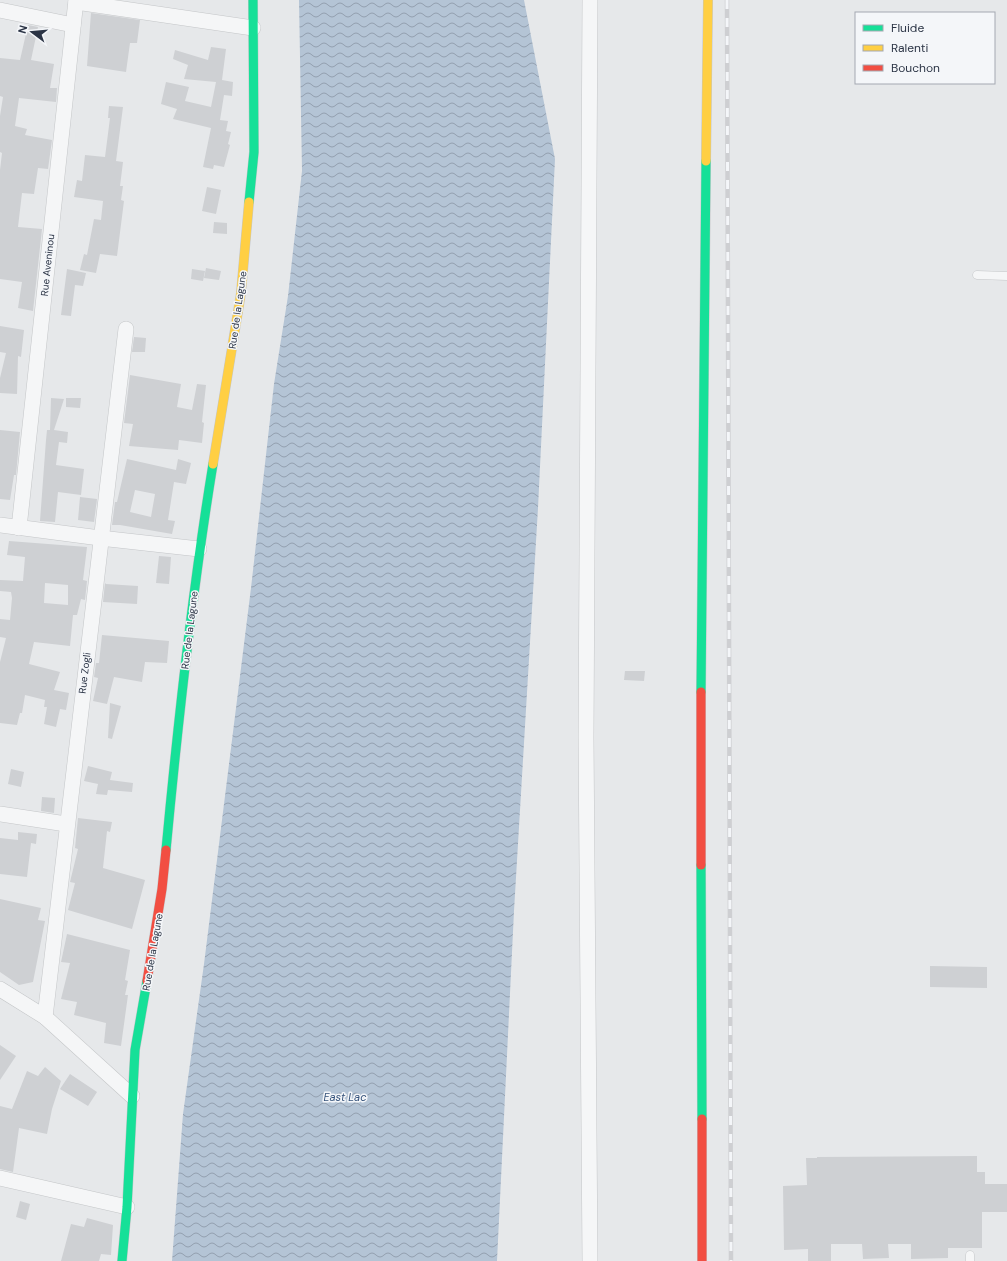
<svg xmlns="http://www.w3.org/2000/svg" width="1007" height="1261" font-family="'DM Sans',sans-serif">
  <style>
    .water { fill: url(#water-waves) }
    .building { fill: #ced0d3; fill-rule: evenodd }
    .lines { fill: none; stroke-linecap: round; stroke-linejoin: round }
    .lane-casing { stroke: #c4c6c8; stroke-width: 9 }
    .street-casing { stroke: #c4c6c8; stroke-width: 16 }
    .fast-casing { stroke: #c4c6c8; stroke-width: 10 }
    .slow-casing { stroke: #c4c6c8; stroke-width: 10 }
    .jam-casing { stroke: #c4c6c8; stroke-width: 10 }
    .lane { stroke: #f5f6f7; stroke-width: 8 }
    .street { stroke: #f5f6f7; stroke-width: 15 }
    .fast { stroke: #16e098; stroke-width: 9 }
    .slow { stroke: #ffcf43; stroke-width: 9 }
    .jam { stroke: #f24e42; stroke-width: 9 }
    .rail-casing { stroke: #cecfd2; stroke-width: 4.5 }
    .rail { stroke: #f4f6f9; stroke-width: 3; stroke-dasharray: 9; stroke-linecap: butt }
    .labels { text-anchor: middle; stroke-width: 3; stroke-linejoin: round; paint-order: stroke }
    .street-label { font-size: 10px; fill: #2b3445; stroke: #f4f6f9 }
    .water-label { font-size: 11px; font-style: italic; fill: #34527a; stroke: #f4f6f9 }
  </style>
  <defs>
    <pattern id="water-waves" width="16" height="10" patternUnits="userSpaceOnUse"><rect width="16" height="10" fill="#b4c4d5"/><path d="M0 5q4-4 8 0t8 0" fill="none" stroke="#93a0af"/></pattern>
  </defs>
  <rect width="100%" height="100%" fill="#e6e8ea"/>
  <path class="water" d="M299 0H524L555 159 538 508 514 911 497 1261H172L183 1114 204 964 251 588 274 384 288 296 302 171Z"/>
  <g class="building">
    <path d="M91 13 140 20 137 43H130L126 72 87 66Z"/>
    <path d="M28 25 38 27 31 60 54 64 50 88H57L56 102 19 98 15 126 27 129 25 135 52 140 48 169 38 168 34 194 22 193 18 227 42 229 33 311 18 308 22 282 0 279V170L2 153 0 152V116L3 97 0 96V58L20 60Z"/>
    <path d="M211 47 226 49 222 80 233 82 232 96 224 95 220 120 228 121 226 131 231 132 228 144 230 145 224 167 214 165 213 169 203 167 211 128 173 119 177 109 161 104 166 82 189 87 185 101 211 107 216 82 184 79 188 65 173 59 175 50 208 60Z"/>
    <path d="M109 106 123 107 116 161 123 162 120 186H123L121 200 124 201 117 256 100 254 96 273 80 270 84 254 87 255 94 219 101 220 103 201 74 197 77 180 82 181 85 155 105 157 110 118H108Z"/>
    <path d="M207 187 221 190 216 214 202 211Z"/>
    <path d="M214 222 227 223V234L213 233Z"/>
    <path d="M206 268 221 271 219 280 204 278Z"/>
    <path d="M67 269 86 273 83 286 75 285 71 316 61 315Z"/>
    <path d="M192 269 205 271 203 281 191 279Z"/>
    <path d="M0 326 24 330 21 357 18 356 17 394 0 393V378L6 353 0 352Z"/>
    <path d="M134 337 146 338 145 352H132Z"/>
    <path d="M130 375 181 384 177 407 192 410 197 384 206 385 202 422 204 423 202 443 179 440 178 450 129 446 133 424 124 423Z"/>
    <path d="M51 398 64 399 54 430 68 432 67 443 59 442 56 465 84 469 81 495 58 492 55 522 40 521 46 440 47 430H50Z"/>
    <path d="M66 398H81L80 408 66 407Z"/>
    <path d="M0 430 20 432 16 475H14L10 500 0 499Z"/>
    <path d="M127 459 176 470 178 459 191 463 186 484 174 482 168 520 175 521 172 534 120 525H112L115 502H117ZM135 490 155 494 151 517 130 512Z"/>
    <path d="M80 497 97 499 94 522 78 520Z"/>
    <path d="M9 541 87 547 83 580 87 581 85 600 81 599 77 615H73L70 646 34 642 29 664 60 672 54 690 69 693 66 710 60 709 56 727 44 724 47 707H44L45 700 25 695 22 713H20L17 725 0 723V662L6 638 0 637V619L10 620 12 598 11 592 0 591V580L23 581 25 557 7 555ZM45 583 68 585V605L44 603Z"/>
    <path d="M159 556 171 557 169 584 156 583Z"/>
    <path d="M105 583 106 584 138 586 137 604 103 602Z"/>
    <path d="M102 635 169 641 167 663 145 662 142 682 114 677 107 704 93 701 98 678 94 677 96 663H99Z"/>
    <path d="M625 671H645L644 681 624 680Z"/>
    <path d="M110 703 121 706 112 739 108 738Z"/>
    <path d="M88 766 112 772 110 780 133 783 132 792 108 790 107 795 96 794 98 784 84 781Z"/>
    <path d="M11 769 24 772 21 787 8 784Z"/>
    <path d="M42 797 55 798 54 813 41 811Z"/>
    <path d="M78 818 112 822 110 832 107 831 103 868 145 880 132 929 68 910 75 883 70 882 78 849 75 848Z"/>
    <path d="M18 832 37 834 36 844 31 843 27 877 0 874V838L18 840Z"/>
    <path d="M0 899 41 908 38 920 45 921 33 982 19 985 0 972Z"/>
    <path d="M67 934 130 950 125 980 128 981 125 995H128L121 1046 104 1043 106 1023 74 1015 77 1002 61 999 70 963 61 962Z"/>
    <path d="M930 966 987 967V988L930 987Z"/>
    <path d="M0 1045 16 1056 0 1080Z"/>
    <path d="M45 1067 61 1081 52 1109 47 1134 19 1128 13 1172 0 1169V1106L12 1109 27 1071 38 1076Z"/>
    <path d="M70 1074 97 1092 88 1106 60 1089Z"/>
    <path d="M977 1156V1172H985V1184H1007V1212H982V1248H948V1258L911 1259V1244H888L889 1258 863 1259 862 1244H831V1261H808V1249L784 1250 783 1186 807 1185 806 1158H817V1157Z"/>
    <path d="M20 1201 30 1204 26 1220 16 1217Z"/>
    <path d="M87 1218 113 1225 111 1255 101 1254 99 1261H61L71 1224 84 1227Z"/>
  </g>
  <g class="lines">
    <defs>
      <g id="lane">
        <path d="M977 275 1007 276"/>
        <path d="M970 1255V1261"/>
      </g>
      <g id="street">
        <path d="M590 0 586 737 590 1261"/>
        <path d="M76 2 253 28"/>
        <path d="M0 10 73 25"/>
        <path d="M0 525 100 538 199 549"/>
        <path d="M19 528 76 0"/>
        <path d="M0 814 66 824"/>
        <path d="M0 989 45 1017 132 1096"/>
        <path d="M45 1017 126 329"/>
        <path d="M0 1178 127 1207"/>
      </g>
      <g id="fast">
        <path d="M249 202 254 152 253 0"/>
        <path d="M701 692 706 161"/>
        <path d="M166 850C178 721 192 592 213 464"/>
        <path d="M701 865 702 1119"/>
        <path d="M122 1261 127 1207 135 1050 147 981"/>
      </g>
      <g id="slow">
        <path d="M706 161 708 0"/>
        <path d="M213 464 241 293 249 202"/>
      </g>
      <g id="jam">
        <path d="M701 692V865"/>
        <path d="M147 981 162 889 166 850"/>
        <path d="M702 1119V1261"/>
      </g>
    </defs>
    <use href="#lane" class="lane-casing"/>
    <use href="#street" class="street-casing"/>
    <use href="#fast" class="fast-casing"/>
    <use href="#slow" class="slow-casing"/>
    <use href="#jam" class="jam-casing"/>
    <use href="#lane" class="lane"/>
    <use href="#street" class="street"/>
    <use href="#fast" class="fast"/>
    <use href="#slow" class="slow"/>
    <use href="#jam" class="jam"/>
    <defs>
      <path id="rail" d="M727 0 731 1261"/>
    </defs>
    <use href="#rail" class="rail-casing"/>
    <use href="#rail" class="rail"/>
  </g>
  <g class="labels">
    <g class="street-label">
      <text transform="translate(47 265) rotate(-84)" y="4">Rue Aveninou</text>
      <text transform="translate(237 310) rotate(-82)" y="4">Rue de la Lagune</text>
      <text transform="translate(189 630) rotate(-83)" y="4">Rue de la Lagune</text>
      <text transform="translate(84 673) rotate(-83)" y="4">Rue Zogli</text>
      <text transform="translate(152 952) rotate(-80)" y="4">Rue de la Lagune</text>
    </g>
    <g class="water-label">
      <text x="345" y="1101">East Lac</text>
    </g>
  </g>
  <rect x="855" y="12" width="140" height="72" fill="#f4f6f9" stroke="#a4a8b1"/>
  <rect x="863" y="25" width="20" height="6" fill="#16e098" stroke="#a4a8b1"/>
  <text x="891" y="32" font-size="12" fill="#2b3445">Fluide</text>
  <rect x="863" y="45" width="20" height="6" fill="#ffcf43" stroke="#a4a8b1"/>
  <text x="891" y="52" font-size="12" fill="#2b3445">Ralenti</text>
  <rect x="863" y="65" width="20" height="6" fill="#f24e42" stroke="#a4a8b1"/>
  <text x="891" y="72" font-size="12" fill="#2b3445">Bouchon</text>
  <g transform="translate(32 32) rotate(286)" stroke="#f4f6f9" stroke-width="3" paint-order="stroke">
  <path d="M0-3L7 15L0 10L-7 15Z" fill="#2b3445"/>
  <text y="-6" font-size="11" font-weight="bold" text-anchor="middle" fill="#2b3445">N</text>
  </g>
</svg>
